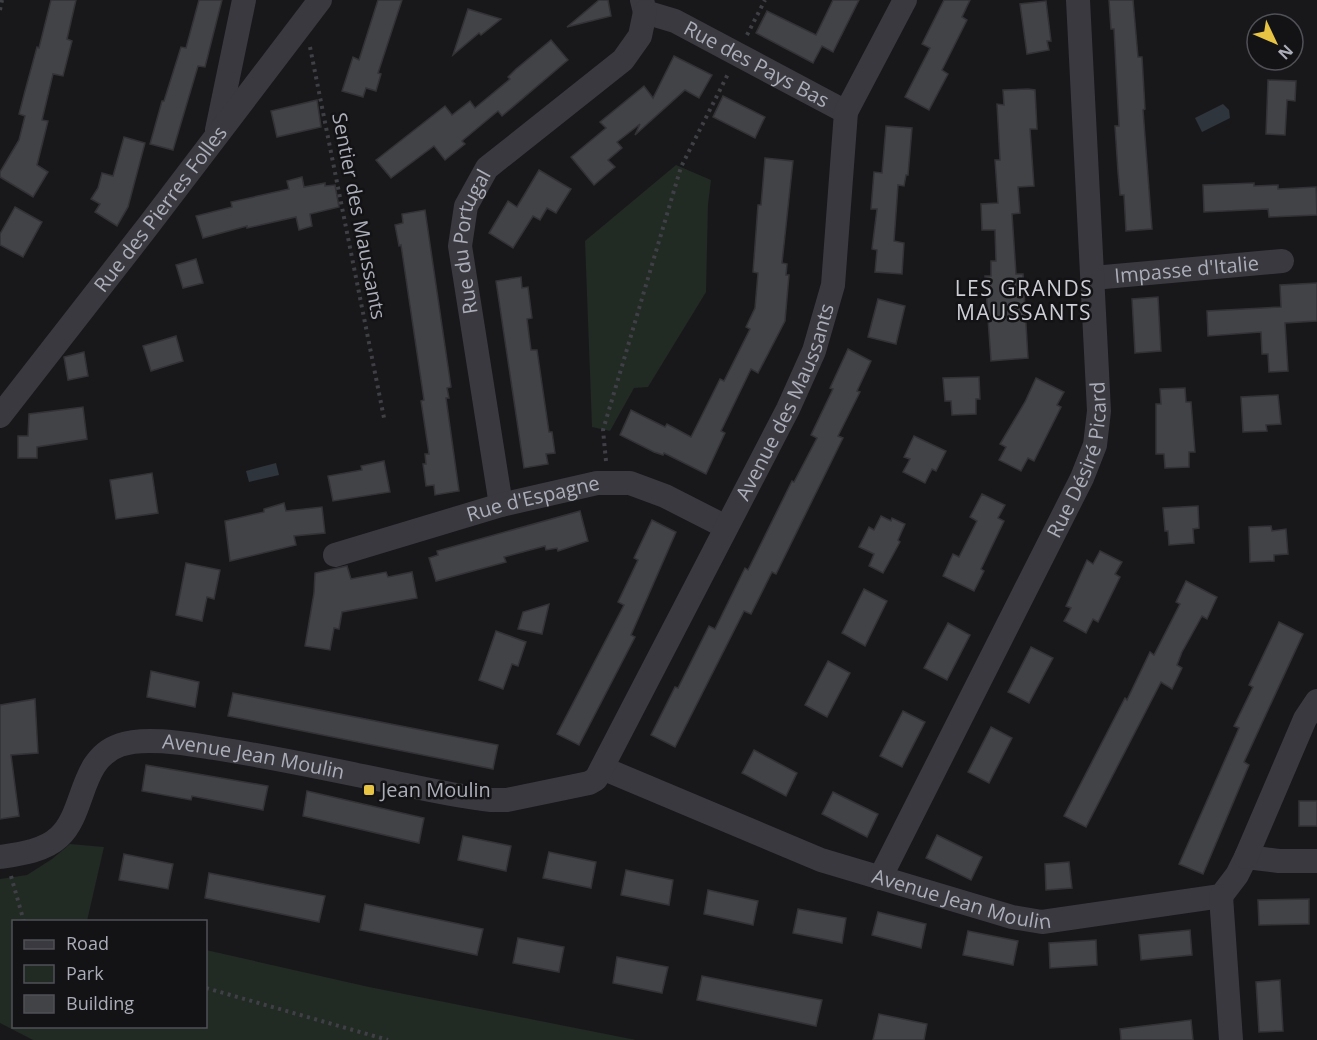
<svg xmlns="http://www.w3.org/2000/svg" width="1317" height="1040" font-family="'Open Sans',sans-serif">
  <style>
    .green { fill: #222a24 }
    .water { fill: #2f353d }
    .building { fill: #424347; stroke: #333236; stroke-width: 1.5 }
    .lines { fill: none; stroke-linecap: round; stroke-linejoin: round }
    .path { stroke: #3f4046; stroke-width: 4; stroke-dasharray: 3 4.5; stroke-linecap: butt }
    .street { stroke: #39393f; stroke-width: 24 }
    .poi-dot { fill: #e7c443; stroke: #131315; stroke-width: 2 }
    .labels { text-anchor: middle; stroke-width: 5; stroke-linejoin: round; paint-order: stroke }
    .street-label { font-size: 20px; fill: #abaeb9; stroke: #131315 }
    .poi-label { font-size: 20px; fill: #abaeb9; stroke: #131315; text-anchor: start }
    .neighbourhood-label { font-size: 21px; letter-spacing: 1.5px; fill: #cccdd5; stroke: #131315 }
  </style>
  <rect width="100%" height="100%" fill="#18181a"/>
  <g class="green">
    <path d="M676 165 711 180 708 205 706 292 648 387 634 388 610 431 592 427 585 241Z"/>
    <path d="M70 844 104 847 87 921 14 922V1026H206V950L369 987 636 1040H33L0 1023V879L27 875 52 859Z"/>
  </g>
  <g class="water">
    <path d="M1223 104 1229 110 1230 118 1202 132 1195 118Z"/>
    <path d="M276 463 279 475 249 482 246 471Z"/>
  </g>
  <g class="building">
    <path d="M51 0H76L67 39 72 41 63 76 53 74 42 120 48 121 37 165 48 172 33 197 0 177V172L19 140 25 116 19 114 25 91 37 47 39 48Z"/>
    <path d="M199 0H222L205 67 198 66 173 150 150 144 162 101H164L181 47 186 48Z"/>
    <path d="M378 0H402L378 73 381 74 376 91 366 88 363 97 342 91 353 57 359 60Z"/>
    <path d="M599 0H608L611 16 567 27Z"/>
    <path d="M833 0H859L833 52 822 46 813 63 756 33 767 11 816 35Z"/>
    <path d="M944 0H970L962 17 967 20 942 70 948 74 929 110 905 97 930 48 922 44Z"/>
    <path d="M1109 0H1133L1138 57H1142L1145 109 1143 110 1152 229 1126 231 1124 195H1120L1118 172 1115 126H1119L1114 29H1111Z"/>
    <path d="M1046 1 1051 41H1047L1049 50 1027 54 1020 4Z"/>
    <path d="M468 9 501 19 481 35 479 33 453 55Z"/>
    <path d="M551 40 568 60 502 116 498 111 462 141 465 144 445 160 434 146 391 178 376 160 445 106 452 115 470 101 475 108 510 79 508 77 516 69Z"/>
    <path d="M674 56 712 75 699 98 685 90 635 135 640 124 617 142 622 148 608 160 615 167 594 185 571 157 606 128 600 122 644 86 653 98Z"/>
    <path d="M1268 80 1296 81 1295 101 1287 100 1285 135 1266 134Z"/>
    <path d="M1028 89 1035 90 1037 129H1030L1034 186 1018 187 1020 213 1012 214 1016 274H1023L1028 358 991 361 985 276H991V261H996L995 230H982L981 204 998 203 995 160H1000L997 104 1004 105 1003 90Z"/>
    <path d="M723 96 765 117 755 138 713 117Z"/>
    <path d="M317 100 321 127 277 137 271 111Z"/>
    <path d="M886 126 912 128 908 175H906L904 186 898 185 894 241 904 243 902 274 875 272 877 250 872 249 877 209H871L874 172 882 173Z"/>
    <path d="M124 137 145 143 128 207 117 226 95 212 100 204 91 199 98 188 102 173 113 176Z"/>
    <path d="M765 158 793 161 782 263 787 264 786 275H789L785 321 758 373 751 369 721 431 725 433 706 474 664 453 663 455 654 452 620 435 631 410 665 427 667 424 691 437 720 379 724 381 750 329 746 327 755 308 758 273 753 272 758 205H761Z"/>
    <path d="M539 170 571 189 556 213 547 208 540 220 533 216 513 248 489 233 508 201 517 207Z"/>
    <path d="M302 177 304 187 325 183V186L335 185 339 207 310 214 312 226 299 230 296 217 247 228V226L203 238 196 216 232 207 231 202 289 189 287 181Z"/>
    <path d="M1254 183V186L1278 185V189L1316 187 1317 215 1269 217 1268 209 1204 212 1203 185Z"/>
    <path d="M15 207 42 222 23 257 0 245V234Z"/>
    <path d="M425 210 451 387 447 388 449 398H446L459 491 435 495 434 485 426 486 423 464H426L425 454H429L421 401 424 400 401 245 399 246 395 225 403 223 402 214Z"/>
    <path d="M196 259 203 283 183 288 176 265Z"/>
    <path d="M521 277 522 288 528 287 532 318 527 319 531 350H537L549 432H552L555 453 546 454 548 464 524 468 496 281Z"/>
    <path d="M1317 283V321L1285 323 1288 371 1269 372 1268 354H1262L1261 332 1208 336 1207 311 1281 307 1280 285Z"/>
    <path d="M1158 297 1161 351 1135 353 1132 299Z"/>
    <path d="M878 299 905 306 896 344 868 337Z"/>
    <path d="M176 336 183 361 151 371 143 346Z"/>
    <path d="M848 349 871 361 857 391 860 392 838 436 843 438 776 574 772 572 751 614 744 611 675 747 651 735 675 687 678 688 709 626 715 629 745 568 748 570 792 481 794 482 817 438 811 435 833 389 830 388Z"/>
    <path d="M84 352 88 376 68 380 64 357Z"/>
    <path d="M979 377 980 399H976V414L952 415 951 401H945L943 378Z"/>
    <path d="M1036 378 1064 392 1057 405 1061 407 1034 461 1028 458 1021 471 999 460 1006 447 1000 444 1025 402Z"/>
    <path d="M1185 388 1186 402H1191L1195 452H1189V467L1165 468 1164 454H1156V404H1161L1160 389Z"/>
    <path d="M1278 395 1281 424 1266 425 1267 431 1243 432 1241 397Z"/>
    <path d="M83 407 87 439 37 447V458H18V436H28L29 414Z"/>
    <path d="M914 436 946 451 936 471 932 469 925 483 903 472 910 459 904 457Z"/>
    <path d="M384 461 390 492 333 501 328 476 362 470 361 466Z"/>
    <path d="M152 473 158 513 116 519 110 480Z"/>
    <path d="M982 494 1005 505 998 518 1004 521 981 569 984 571 974 591 943 576 953 554 959 557 977 521 970 517Z"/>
    <path d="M284 503 286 511 322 507 325 533 294 536 296 545 230 561 225 521 264 512V509Z"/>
    <path d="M1198 506 1199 528 1193 529 1194 543 1169 545 1168 531H1165L1163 508Z"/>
    <path d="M580 511 588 541 558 551 557 548 546 550 545 546 504 557 506 562 436 581 429 558 438 555 437 551Z"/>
    <path d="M881 516 891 521 892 518 905 524 898 540 900 542 883 573 869 566 874 554 859 547 869 527 874 530Z"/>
    <path d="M652 520 676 532 631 635 635 637 579 745 557 734 624 605 618 602 638 560 634 558Z"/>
    <path d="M1271 526 1272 531 1286 529 1288 554 1274 555V561L1250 562 1249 527Z"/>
    <path d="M1100 551 1122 562 1115 574 1120 577 1098 622 1093 619 1086 633 1064 621 1071 608 1066 606 1087 560 1093 564Z"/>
    <path d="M186 563 220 570 214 599 207 597 202 621 176 615Z"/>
    <path d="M347 566 351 579 386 572 388 577 412 572 417 598 342 612 339 629 334 628 330 650 305 646 314 593 315 573Z"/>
    <path d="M1186 581 1217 597 1207 619 1202 616 1182 652 1177 665 1182 668 1172 689 1161 682 1086 827 1064 816 1125 698 1127 700 1150 652 1154 655 1180 604 1176 602Z"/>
    <path d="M864 589 887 601 865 646 842 633Z"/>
    <path d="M549 604 542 634 518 629 523 612Z"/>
    <path d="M1279 622 1303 634 1244 762 1249 765 1203 874 1179 864 1239 728 1234 726 1253 687 1249 685Z"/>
    <path d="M948 623 970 635 947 680 924 668Z"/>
    <path d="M496 631 526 642 518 666 512 664 503 689 479 680Z"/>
    <path d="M1031 647 1053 658 1029 703 1008 692Z"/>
    <path d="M828 661 850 673 827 717 805 705Z"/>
    <path d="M151 671 199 682 195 707 147 697Z"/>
    <path d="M233 693 498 745 493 769 228 716Z"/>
    <path d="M35 699 38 753 11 755 19 816 0 819V705Z"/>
    <path d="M903 711 925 722 902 767 880 756Z"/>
    <path d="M991 727 1012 738 989 783 968 772Z"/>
    <path d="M754 750 797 773 786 796 742 773Z"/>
    <path d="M146 765 268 786 263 810 192 796 191 800 142 791Z"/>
    <path d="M307 791 424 818 419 843 303 816Z"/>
    <path d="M833 792 878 814 867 837 822 814Z"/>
    <rect x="1299" y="801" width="18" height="25"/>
    <path d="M937 835 982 857 971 880 926 858Z"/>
    <path d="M463 836 511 846 506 871 458 860Z"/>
    <path d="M549 852 596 862 591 888 543 878Z"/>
    <path d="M124 854 173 864 168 889 119 880Z"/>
    <path d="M1069 862 1072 888 1046 890 1045 864Z"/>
    <path d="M626 870 673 880 669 905 621 895Z"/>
    <path d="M209 873 325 896 319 922 205 898Z"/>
    <path d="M708 890 758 901 753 925 704 914Z"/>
    <path d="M1309 899V924L1259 925 1258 900Z"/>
    <path d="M365 904 483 929 477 955 360 930Z"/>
    <path d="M798 909 846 918 842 943 793 933Z"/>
    <path d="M878 912 926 924 921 948 872 935Z"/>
    <path d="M1190 930 1192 955 1141 960 1139 935Z"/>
    <path d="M968 931 1018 941 1013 965 963 955Z"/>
    <path d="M518 938 564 947 559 972 513 963Z"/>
    <path d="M1096 940 1097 965 1050 968 1049 943Z"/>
    <path d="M617 957 668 967 662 993 613 983Z"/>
    <path d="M702 976 822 1000 816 1026 697 1000Z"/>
    <path d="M1280 980 1283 1031 1259 1032 1256 982Z"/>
    <path d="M879 1014 927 1024 924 1040H873Z"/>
    <path d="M1191 1020 1193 1040H1121L1120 1029Z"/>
  </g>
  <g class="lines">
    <g class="path">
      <path d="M0 10 2 0"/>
      <path d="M747 35 765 0"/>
      <path d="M310 47 384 418"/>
      <path d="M606 461 603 430 681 167 729 72"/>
      <path d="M11 876 24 922"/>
      <path d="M206 988 388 1040"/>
    </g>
    <g class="street">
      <path id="s1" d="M642 0 645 12 675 21 846 112"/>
      <path d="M217 130 244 0"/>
      <path id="s2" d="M1093 278 1282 261"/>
      <path id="s3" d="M0 416 148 226 320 0"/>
      <path id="s4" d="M501 505 460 246 466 206 487 168 623 60 640 36 645 12"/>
      <path id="s5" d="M335 555 501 505 597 483H630L665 496 726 527"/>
      <path id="s6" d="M602 768 821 860 1012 917 1042 922 1221 896 1237 875 1246 857 1279 861H1317"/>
      <path id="s7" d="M0 857C20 854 44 851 59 837 86 812 79 759 120 745 145 736 188 744 214 748 279 758 342 772 406 785 434 791 462 797 491 800H507L589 783 596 779 788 409 814 351 833 285 846 112 905 0"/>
      <path d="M1246 857 1305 719 1317 701"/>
      <path id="s8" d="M880 878 1082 478 1095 445 1099 411 1078 0"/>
      <path d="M1221 896 1231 1040"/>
    </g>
  </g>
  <rect class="poi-dot" x="363" y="784" width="12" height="12" rx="3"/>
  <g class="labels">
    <g class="street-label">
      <text dy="7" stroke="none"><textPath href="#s1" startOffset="136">Rue des Pays Bas</textPath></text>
      <text dy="7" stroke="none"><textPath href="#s3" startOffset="262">Rue des Pierres Folles</textPath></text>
      <text transform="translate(359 216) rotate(79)" y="7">Sentier des Maussants</text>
      <text dy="7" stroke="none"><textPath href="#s4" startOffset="268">Rue du Portugal</textPath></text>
      <text dy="7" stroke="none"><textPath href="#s2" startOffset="94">Impasse d'Italie</textPath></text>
      <text dy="7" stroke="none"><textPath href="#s7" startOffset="1084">Avenue des Maussants</textPath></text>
      <text dy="7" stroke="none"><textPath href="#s8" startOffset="465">Rue Désiré Picard</textPath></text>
      <text dy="7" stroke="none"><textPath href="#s5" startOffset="206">Rue d'Espagne</textPath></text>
      <text dy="7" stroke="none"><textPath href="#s7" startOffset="312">Avenue Jean Moulin</textPath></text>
      <text dy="7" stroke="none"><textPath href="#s6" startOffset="384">Avenue Jean Moulin</textPath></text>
    </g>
    <g class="poi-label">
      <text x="381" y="797">Jean Moulin</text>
    </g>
    <g class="neighbourhood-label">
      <text x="1024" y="296">LES GRANDS<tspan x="1024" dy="24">MAUSSANTS</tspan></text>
    </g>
  </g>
  <rect x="12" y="920" width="195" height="108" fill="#131315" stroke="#505157" stroke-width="1.5"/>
  <rect x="24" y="940" width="30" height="9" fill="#39393f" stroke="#505157" stroke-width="1.5"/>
  <text x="66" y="950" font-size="18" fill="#abaeb9">Road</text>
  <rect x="24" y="965" width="30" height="18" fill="#222a24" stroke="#505157" stroke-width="1.5"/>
  <text x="66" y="980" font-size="18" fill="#abaeb9">Park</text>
  <rect x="24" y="995" width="30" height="18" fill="#424347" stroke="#505157" stroke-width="1.5"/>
  <text x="66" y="1010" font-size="18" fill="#abaeb9">Building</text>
  <g transform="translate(1275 42) rotate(134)"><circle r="28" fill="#131315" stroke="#505157" stroke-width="1.5"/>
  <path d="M0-4.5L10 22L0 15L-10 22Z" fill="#e7c443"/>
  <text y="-9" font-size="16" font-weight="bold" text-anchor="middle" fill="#abaeb9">N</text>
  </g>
</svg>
